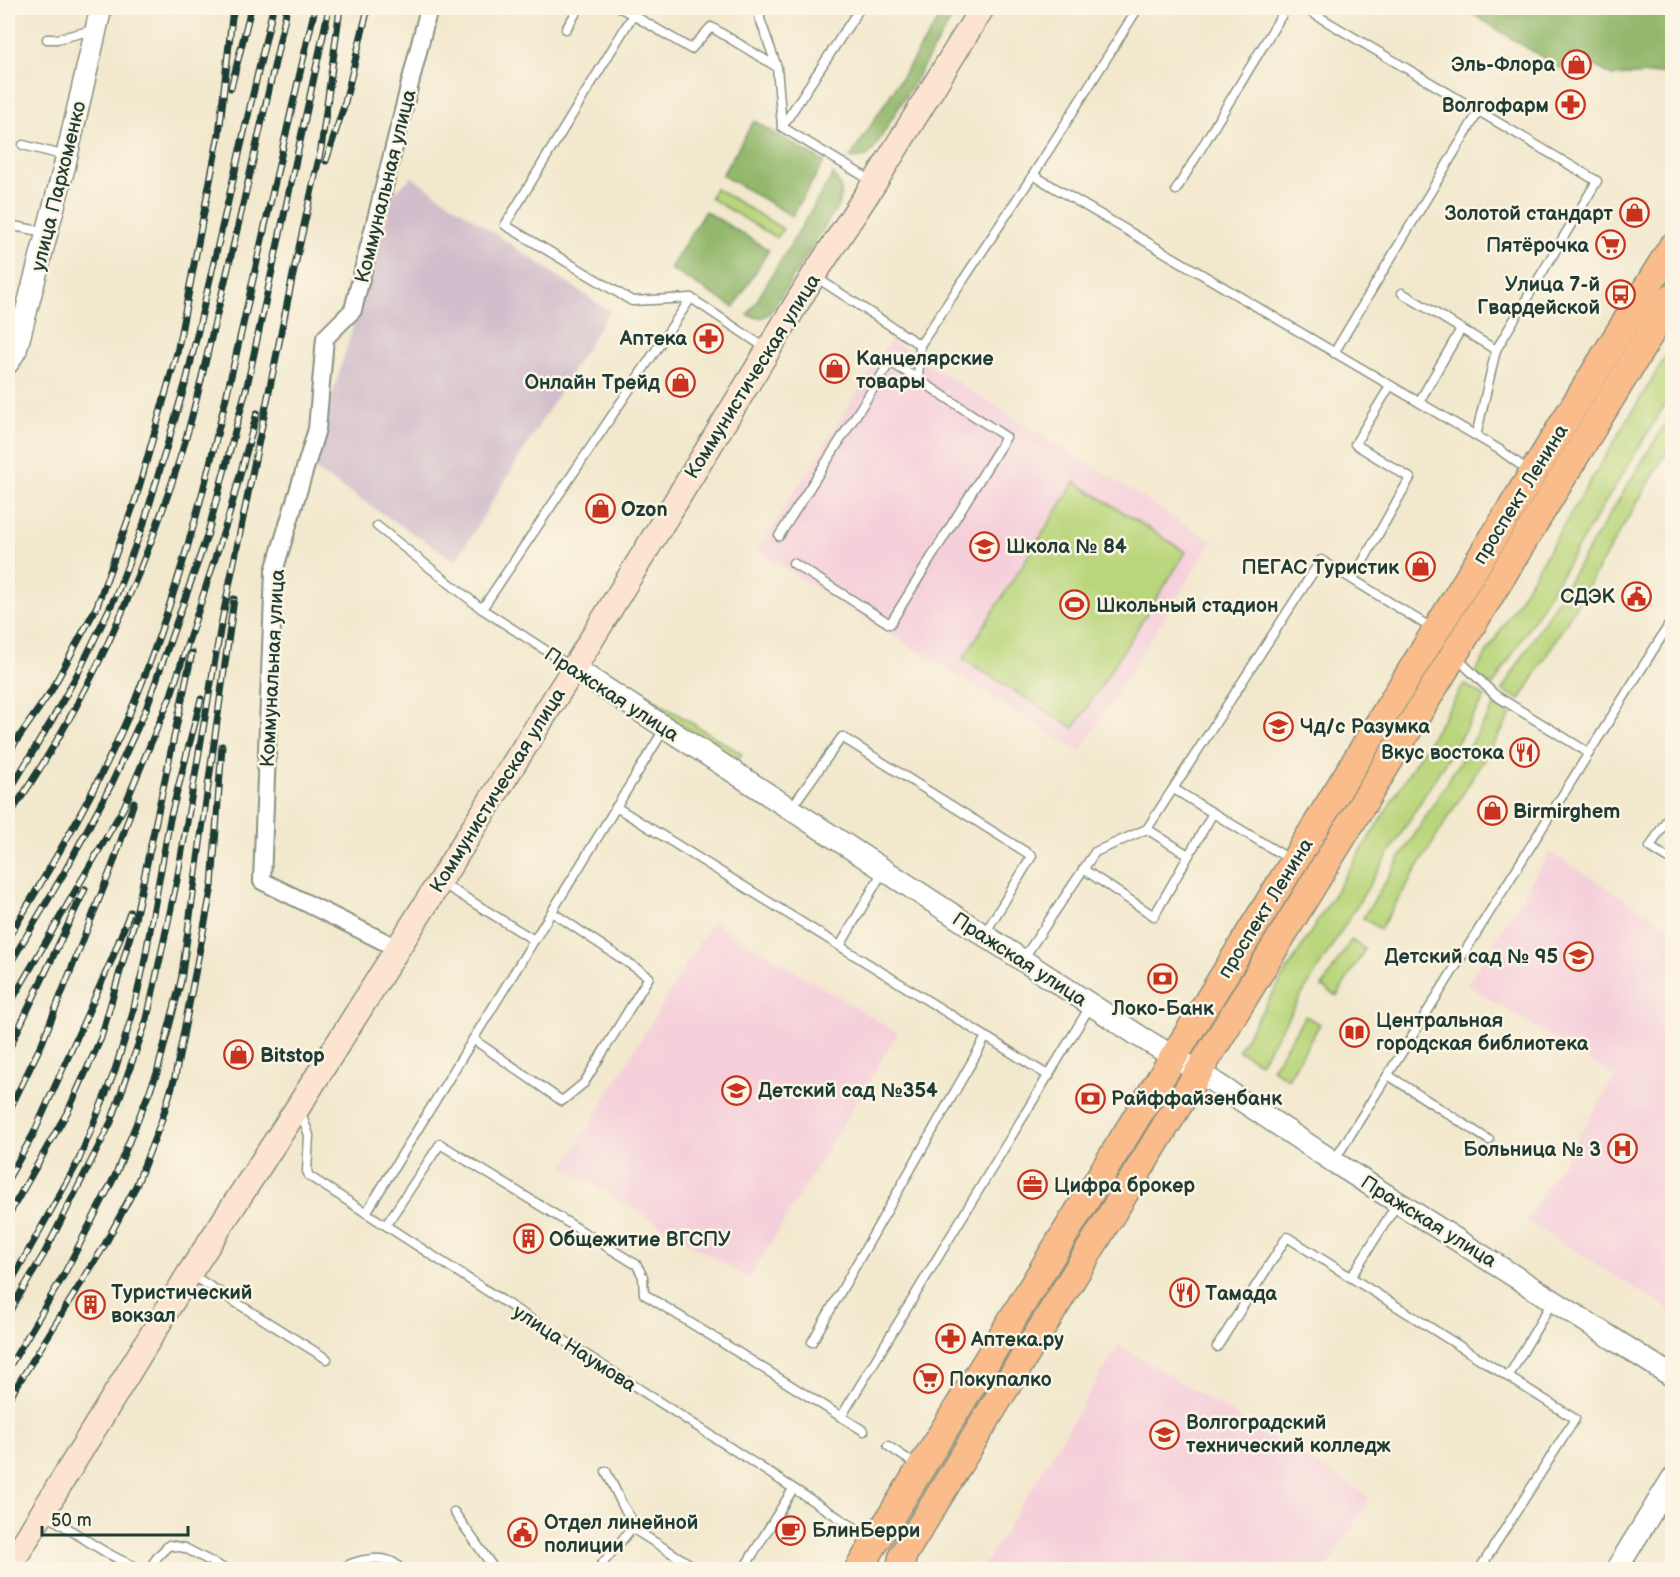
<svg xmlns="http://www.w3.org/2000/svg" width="1680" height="1577" font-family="'Balsamiq Sans',sans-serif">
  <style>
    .built { fill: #f5cfda }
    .industrial { fill: #d1bdcb }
    .green { fill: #bad67c; stroke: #6c8a58; stroke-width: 1.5 }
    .forest { fill: #93b76c; stroke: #597a50; stroke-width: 1.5 }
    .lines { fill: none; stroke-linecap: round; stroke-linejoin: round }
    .service-casing { stroke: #889280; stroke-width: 11 }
    .minor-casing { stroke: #889280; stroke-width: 20 }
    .tertiary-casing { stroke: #889280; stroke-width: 24 }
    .secondary-casing { stroke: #889280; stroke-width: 27 }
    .primary-casing { stroke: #889280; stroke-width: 30 }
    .service { stroke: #fff; stroke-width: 8 }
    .minor { stroke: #fff; stroke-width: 16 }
    .tertiary { stroke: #fff; stroke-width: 21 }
    .secondary { stroke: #fde4d0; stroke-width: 24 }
    .primary { stroke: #f9bc8a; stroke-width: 27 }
    .rail-casing { stroke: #1f3d34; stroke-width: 7 }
    .rail { stroke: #fcf5e5; stroke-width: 4.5; stroke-dasharray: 14; stroke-linecap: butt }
    .labels { text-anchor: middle; stroke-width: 5; stroke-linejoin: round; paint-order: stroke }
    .poi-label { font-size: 20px; font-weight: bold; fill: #1f3d34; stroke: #fcf5e5; text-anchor: start }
    .street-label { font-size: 20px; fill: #1f3d34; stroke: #fcf5e5 }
  </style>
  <rect width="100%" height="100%" fill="#fcf5e5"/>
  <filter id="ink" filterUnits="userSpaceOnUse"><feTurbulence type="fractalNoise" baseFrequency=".0167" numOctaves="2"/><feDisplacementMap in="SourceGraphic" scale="12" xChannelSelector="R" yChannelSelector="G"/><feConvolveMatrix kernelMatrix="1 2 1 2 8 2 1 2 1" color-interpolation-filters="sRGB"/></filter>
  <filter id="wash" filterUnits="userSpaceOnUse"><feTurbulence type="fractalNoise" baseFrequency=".008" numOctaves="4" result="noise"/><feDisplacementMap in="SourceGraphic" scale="24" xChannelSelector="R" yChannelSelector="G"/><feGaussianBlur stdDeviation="1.35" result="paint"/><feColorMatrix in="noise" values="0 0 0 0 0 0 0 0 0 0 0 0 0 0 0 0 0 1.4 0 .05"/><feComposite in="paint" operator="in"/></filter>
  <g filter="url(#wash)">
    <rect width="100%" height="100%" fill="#f2e8cd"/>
    <g class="built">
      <path d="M890 340 1212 541 1080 752 757 551Z"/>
      <path d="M1550 852 1672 928V1311L1526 1221 1615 1077 1467 985Z"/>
      <path d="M712 921 898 1033 749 1279 564 1167Z"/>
      <path d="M1119 1345 1370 1497 1327 1569H982Z"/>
    </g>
    <path class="industrial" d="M412 177 609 311 456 561 315 470 318 441 394 193Z"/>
    <g class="green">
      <path d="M715 188 783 229 777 238 710 198Z"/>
      <path d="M1672 346V393L1493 686 1474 674Z"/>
      <path d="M1672 413V444L1520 700 1502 690Z"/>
      <path d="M1075 482 1186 552 1074 728 963 659Z"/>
      <path d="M617 677 742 754 738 760 619 686Z"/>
      <path d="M1464 684 1485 697 1260 1063 1238 1050Z"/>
      <path d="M1495 705 1511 715 1380 929 1363 918Z"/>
      <path d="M1351 940 1365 949 1337 996 1322 987Z"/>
      <path d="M1305 1016 1320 1024 1288 1079 1272 1069Z"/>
    </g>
    <g class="forest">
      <path d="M946 8H958L874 149C867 157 861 160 850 158Z"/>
      <path d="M1463 8H1666L1672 12V73L1612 76 1573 53 1561 69Z"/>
      <path d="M754 121 824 162 792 216 722 175Z"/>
      <path d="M833 174C841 185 843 191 839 204L774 307C766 318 761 320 748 315Z"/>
      <path d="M705 211 769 250 734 307 670 269Z"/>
    </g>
  </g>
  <g filter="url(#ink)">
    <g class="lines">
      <defs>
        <g id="service">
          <path d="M621 8 691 49 711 27 777 67 782 126"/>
          <path d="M760 8V19L777 67"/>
          <path d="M860 8 782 127 872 181"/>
          <path d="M1304 8 1597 181 1496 350 1476 436"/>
          <path d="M633 15 505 225 632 301 691 298 767 349"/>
          <path d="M566 29 579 8"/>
          <path d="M47 39H57L93 30"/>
          <path d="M23 145 66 156"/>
          <path d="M1033 175 1500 450 1530 472"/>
          <path d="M1176 190 1286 8"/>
          <path d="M8 225 45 232"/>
          <path d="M814 276 920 345 1033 175 1138 8"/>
          <path d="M1402 293 1496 350"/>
          <path d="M1334 353 1479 111"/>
          <path d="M1419 402 1461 329"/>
          <path d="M377 526 482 609 573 668"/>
          <path d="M779 536 890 362 918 379"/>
          <path d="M793 563 890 624 1006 437 918 379 920 345"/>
          <path d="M1353 579 1410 478 1355 444 1390 386"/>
          <path d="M482 609 691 298"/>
          <path d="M1456 657 1495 695 1589 753"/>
          <path d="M1174 789 1213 813"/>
          <path d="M616 807 1049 1076"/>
          <path d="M791 808 842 737 1032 856 984 935"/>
          <path d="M1672 811 1650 847 1672 861"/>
          <path d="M1147 829 1188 855"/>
          <path d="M1083 869 1154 916 1213 813 1291 860"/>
          <path d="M440 882 534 940"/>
          <path d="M840 946 883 871"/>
          <path d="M1023 959 1095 852 1147 829 1321 560 1433 629"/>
          <path d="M473 1039 562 1101 584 1083 649 977 552 912"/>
          <path d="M1388 1075 1489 1140"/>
          <path d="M300 1110 309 1135 307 1171 309 1176 847 1523 874 1539"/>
          <path d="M1334 1161 1672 620"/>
          <path d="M366 1213 665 728"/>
          <path d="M386 1225 440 1144 637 1265 643 1277 644 1294 864 1431"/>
          <path d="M190 1274 327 1359"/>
          <path d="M1351 1277 1397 1204"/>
          <path d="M812 1342 986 1037"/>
          <path d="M1217 1347 1287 1237 1575 1419 1479 1570"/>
          <path d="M1508 1377 1552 1302"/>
          <path d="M841 1417 1091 1005"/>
          <path d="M888 1446 918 1466"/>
          <path d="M606 1471 623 1506 632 1520V1528L699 1570"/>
          <path d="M454 1512 495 1570"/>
          <path d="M45 1514C74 1531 115 1563 147 1570"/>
          <path d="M148 1570 159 1555 169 1545 185 1548 227 1570"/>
          <path d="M338 1570C355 1560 388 1551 401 1570"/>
          <path d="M597 1570 632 1528"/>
          <path d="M743 1570 793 1489"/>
        </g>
        <path id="minor" d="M397 948 262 881 274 571 317 429 325 338 353 310 429 8"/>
        <g id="tertiary">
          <path d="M8 363 16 350 64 168 101 8"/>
          <path d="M574 668 1139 1036 1199 1072 1334 1162 1672 1376"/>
          <path d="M1616 1570 1672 1479"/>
        </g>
        <path id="secondary" d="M8 1569 189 1274 298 1107 574 668 814 275 875 182 982 8"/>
        <g id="primary">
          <path d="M858 1570 1672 247"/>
          <path d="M900 1570 903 1555 1672 298"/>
        </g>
      </defs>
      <use href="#service" class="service-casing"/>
      <use href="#minor" class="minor-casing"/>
      <use href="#tertiary" class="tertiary-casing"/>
      <use href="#secondary" class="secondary-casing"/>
      <use href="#primary" class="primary-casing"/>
      <use href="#service" class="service"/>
      <use href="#minor" class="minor"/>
      <use href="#tertiary" class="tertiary"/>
      <use href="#secondary" class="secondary"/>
      <use href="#primary" class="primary"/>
      <defs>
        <g id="rail">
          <path d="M231 88 251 8"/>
          <path d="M326 161 344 106 368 8"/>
          <path d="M8 753 51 691 97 606 136 498 177 353 219 134 232 17 235 8"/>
          <path d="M8 793 52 720 79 671 117 593 144 523 187 378 273 8"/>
          <path d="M8 817C84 708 140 584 180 458 194 414 204 367 215 322 241 217 264 113 287 8"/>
          <path d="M8 938C54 862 100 785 134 703 187 572 218 435 249 298 270 201 293 104 315 8"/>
          <path d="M8 967 64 873 112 783 146 709 207 536 247 386 329 8"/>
          <path d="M8 1007 124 807 171 695 229 515 257 413"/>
          <path d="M8 1051 85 889"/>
          <path d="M8 1113 42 1043 113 864 134 802"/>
          <path d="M8 1179 34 1133 112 959 130 912"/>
          <path d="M8 1216 69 1109 101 1038 135 919 192 653"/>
          <path d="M8 1287 78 1162 114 1073 132 1016 144 964 170 819 201 699"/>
          <path d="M8 1314 44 1254 111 1122 147 1019 177 880 221 625 294 270 321 149 340 8"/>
          <path d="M8 1369 62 1278 115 1176 157 1073 181 981 234 599"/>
          <path d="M8 1400 103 1248 136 1186 161 1122 175 1077 212 886 222 746"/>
        </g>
      </defs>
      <use href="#rail" class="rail-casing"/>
      <use href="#rail" class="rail"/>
    </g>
  </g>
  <defs>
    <symbol id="shop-ring" viewBox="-11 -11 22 22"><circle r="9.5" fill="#fcf5e5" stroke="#c8321e" stroke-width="1.5"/><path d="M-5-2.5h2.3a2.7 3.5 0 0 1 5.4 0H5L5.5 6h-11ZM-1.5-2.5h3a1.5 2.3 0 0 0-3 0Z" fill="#c8321e"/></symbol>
    <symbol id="pharmacy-ring" viewBox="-11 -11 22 22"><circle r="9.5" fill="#fcf5e5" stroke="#c8321e" stroke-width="1.5"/><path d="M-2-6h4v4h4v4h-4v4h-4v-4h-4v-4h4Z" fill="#c8321e"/></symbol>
    <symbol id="supermarket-ring" viewBox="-11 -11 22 22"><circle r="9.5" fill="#fcf5e5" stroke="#c8321e" stroke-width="1.5"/><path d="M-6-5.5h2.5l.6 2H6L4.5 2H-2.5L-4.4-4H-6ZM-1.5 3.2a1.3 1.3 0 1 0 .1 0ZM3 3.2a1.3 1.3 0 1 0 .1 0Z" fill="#c8321e"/></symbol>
    <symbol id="bus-ring" viewBox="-11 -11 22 22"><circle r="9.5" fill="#fcf5e5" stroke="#c8321e" stroke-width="1.5"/><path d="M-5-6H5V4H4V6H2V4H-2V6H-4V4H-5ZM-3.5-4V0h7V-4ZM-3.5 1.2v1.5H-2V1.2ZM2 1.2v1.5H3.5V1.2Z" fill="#c8321e"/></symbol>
    <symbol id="school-ring" viewBox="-11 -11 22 22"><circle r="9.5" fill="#fcf5e5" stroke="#c8321e" stroke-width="1.5"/><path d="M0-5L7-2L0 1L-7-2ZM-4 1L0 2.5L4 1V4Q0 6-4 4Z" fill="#c8321e"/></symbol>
    <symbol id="civic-ring" viewBox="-11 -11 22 22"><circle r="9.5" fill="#fcf5e5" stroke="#c8321e" stroke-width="1.5"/><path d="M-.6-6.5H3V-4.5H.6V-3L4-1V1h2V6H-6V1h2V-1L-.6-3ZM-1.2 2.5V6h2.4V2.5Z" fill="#c8321e"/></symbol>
    <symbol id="stadium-ring" viewBox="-11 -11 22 22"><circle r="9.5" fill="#fcf5e5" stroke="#c8321e" stroke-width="1.5"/><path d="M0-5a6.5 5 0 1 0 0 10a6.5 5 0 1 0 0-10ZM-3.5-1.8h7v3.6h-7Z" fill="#c8321e"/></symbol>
    <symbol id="restaurant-ring" viewBox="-11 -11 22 22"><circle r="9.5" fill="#fcf5e5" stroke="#c8321e" stroke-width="1.5"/><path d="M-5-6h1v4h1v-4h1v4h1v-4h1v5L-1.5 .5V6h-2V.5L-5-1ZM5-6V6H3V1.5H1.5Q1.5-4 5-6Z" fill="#c8321e"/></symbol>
    <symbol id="bank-ring" viewBox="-11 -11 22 22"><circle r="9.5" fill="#fcf5e5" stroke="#c8321e" stroke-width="1.5"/><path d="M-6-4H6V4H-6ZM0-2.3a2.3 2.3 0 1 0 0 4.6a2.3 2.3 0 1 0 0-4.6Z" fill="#c8321e"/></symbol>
    <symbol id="library-ring" viewBox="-11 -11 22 22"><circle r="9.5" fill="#fcf5e5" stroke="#c8321e" stroke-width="1.5"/><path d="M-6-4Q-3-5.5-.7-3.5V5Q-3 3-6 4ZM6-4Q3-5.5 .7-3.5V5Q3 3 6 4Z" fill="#c8321e"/></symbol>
    <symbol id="hospital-ring" viewBox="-11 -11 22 22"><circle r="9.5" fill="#fcf5e5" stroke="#c8321e" stroke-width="1.5"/><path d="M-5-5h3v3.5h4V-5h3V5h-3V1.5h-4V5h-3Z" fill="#c8321e"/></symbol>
    <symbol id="office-ring" viewBox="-11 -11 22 22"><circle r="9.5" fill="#fcf5e5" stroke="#c8321e" stroke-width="1.5"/><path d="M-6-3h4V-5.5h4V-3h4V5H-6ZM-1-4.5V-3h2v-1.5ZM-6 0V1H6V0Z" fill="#c8321e"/></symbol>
    <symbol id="building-ring" viewBox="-11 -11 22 22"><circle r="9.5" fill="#fcf5e5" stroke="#c8321e" stroke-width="1.5"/><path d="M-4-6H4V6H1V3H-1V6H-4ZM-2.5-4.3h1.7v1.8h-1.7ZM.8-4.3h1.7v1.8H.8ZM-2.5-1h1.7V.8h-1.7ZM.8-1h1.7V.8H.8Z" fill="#c8321e"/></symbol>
    <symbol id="university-ring" viewBox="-11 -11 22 22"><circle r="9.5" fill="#fcf5e5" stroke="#c8321e" stroke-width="1.5"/><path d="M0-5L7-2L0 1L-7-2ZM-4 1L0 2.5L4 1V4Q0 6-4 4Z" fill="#c8321e"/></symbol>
    <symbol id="cafe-ring" viewBox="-11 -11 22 22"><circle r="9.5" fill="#fcf5e5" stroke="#c8321e" stroke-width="1.5"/><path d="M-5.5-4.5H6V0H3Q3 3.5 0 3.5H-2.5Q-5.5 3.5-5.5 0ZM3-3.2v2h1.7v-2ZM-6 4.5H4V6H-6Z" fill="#c8321e"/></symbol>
  </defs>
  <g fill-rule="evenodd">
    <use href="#shop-ring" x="1560" y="48" width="33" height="33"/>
    <use href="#pharmacy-ring" x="1554" y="88" width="33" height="33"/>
    <use href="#shop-ring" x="1618" y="196" width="33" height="33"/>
    <use href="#supermarket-ring" x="1594" y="228" width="33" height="33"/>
    <use href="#bus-ring" x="1604" y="278" width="33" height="33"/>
    <use href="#pharmacy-ring" x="692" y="322" width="33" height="33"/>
    <use href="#shop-ring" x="818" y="352" width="33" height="33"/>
    <use href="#shop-ring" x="664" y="366" width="33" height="33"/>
    <use href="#shop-ring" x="584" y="492" width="33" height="33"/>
    <use href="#school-ring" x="968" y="530" width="33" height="33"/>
    <use href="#shop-ring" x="1404" y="550" width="33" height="33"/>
    <use href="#civic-ring" x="1620" y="580" width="33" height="33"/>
    <use href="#stadium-ring" x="1058" y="588" width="33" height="33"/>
    <use href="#school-ring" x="1262" y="710" width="33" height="33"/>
    <use href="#restaurant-ring" x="1508" y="736" width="33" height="33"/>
    <use href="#shop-ring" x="1476" y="794" width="33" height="33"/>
    <use href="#school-ring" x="1562" y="940" width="33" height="33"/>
    <use href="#bank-ring" x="1146" y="962" width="33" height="33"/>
    <use href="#library-ring" x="1338" y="1016" width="33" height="33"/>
    <use href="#shop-ring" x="222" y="1038" width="33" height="33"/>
    <use href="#school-ring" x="720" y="1074" width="33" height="33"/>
    <use href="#bank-ring" x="1074" y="1082" width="33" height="33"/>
    <use href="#hospital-ring" x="1606" y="1132" width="33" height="33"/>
    <use href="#office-ring" x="1016" y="1168" width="33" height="33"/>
    <use href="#building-ring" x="512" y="1222" width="33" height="33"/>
    <use href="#restaurant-ring" x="1168" y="1276" width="33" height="33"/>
    <use href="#building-ring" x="74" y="1288" width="33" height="33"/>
    <use href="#pharmacy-ring" x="934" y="1322" width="33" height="33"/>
    <use href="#supermarket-ring" x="912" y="1362" width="33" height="33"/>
    <use href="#university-ring" x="1148" y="1418" width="33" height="33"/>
    <use href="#cafe-ring" x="774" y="1514" width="33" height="33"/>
    <use href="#civic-ring" x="506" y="1516" width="33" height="33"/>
  </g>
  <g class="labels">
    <g class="poi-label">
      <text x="1555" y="71" text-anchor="end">Эль-Флора</text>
      <text x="1549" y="112" text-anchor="end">Волгофарм</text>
      <text x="1613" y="220" text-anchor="end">Золотой стандарт</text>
      <text x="1589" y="252" text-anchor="end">Пятёрочка</text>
      <text x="1600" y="291" text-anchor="end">Улица 7-й<tspan x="1600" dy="23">Гвардейской</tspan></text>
      <text x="687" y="345" text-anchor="end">Аптека</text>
      <text x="856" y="365">Канцелярские<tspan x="856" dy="23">товары</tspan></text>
      <text x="660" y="389" text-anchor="end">Онлайн Трейд</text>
      <text x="621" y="516">Ozon</text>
      <text x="1006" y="553">Школа № 84</text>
      <text x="1399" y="574" text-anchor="end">ПЕГАС Туристик</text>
      <text x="1615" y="603" text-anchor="end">СДЭК</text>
      <text x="1096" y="612">Школьный стадион</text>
      <text x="1300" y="733">Чд/с Разумка</text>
      <text x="1504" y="759" text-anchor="end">Вкус востока</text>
      <text x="1513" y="818">Birmirghem</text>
      <text x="1558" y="963" text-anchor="end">Детский сад № 95</text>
      <text x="1163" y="1015" text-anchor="middle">Локо-Банк</text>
      <text x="1376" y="1027">Центральная<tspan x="1376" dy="23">городская библиотека</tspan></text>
      <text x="260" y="1062">Bitstop</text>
      <text x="758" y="1097">Детский сад №354</text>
      <text x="1111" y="1105">Райффайзенбанк</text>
      <text x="1601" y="1156" text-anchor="end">Больница № 3</text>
      <text x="1054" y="1192">Цифра брокер</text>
      <text x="549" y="1246">Общежитие ВГСПУ</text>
      <text x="111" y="1299">Туристический<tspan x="111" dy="23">вокзал</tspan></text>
      <text x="1205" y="1300">Тамада</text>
      <text x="971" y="1346">Аптека.ру</text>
      <text x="949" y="1386">Покупалко</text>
      <text x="1186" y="1429">Волгоградский<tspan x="1186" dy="23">технический колледж</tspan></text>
      <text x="544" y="1529">Отдел линейной<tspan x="544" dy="23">полиции</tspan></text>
      <text x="812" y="1537">БлинБерри</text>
    </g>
    <g class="street-label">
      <text transform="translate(58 186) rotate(-76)" y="7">улица Пархоменко</text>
      <text transform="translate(385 186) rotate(-76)" y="7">Коммунальная улица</text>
      <text transform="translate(752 376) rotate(-58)" y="7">Коммунистическая улица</text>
      <text transform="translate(1520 494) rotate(-58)" y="7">проспект Ленина</text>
      <text transform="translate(272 668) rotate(-87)" y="7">Коммунальная улица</text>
      <text transform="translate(612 694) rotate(33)" y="7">Пражская улица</text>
      <text transform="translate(497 790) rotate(-58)" y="7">Коммунистическая улица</text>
      <text transform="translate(1265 908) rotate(-58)" y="7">проспект Ленина</text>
      <text transform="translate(1020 959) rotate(33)" y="7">Пражская улица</text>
      <text transform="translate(1429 1221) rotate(32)" y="7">Пражская улица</text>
      <text transform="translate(575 1348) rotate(33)" y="7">улица Наумова</text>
    </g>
  </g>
  <rect width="1680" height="1577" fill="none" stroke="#fcf5e5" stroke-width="30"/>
  <path d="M42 1526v9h146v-9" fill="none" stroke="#1f3d34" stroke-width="3"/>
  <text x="51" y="1526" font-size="18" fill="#1f3d34" stroke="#fcf5e5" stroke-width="4.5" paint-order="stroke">50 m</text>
</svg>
